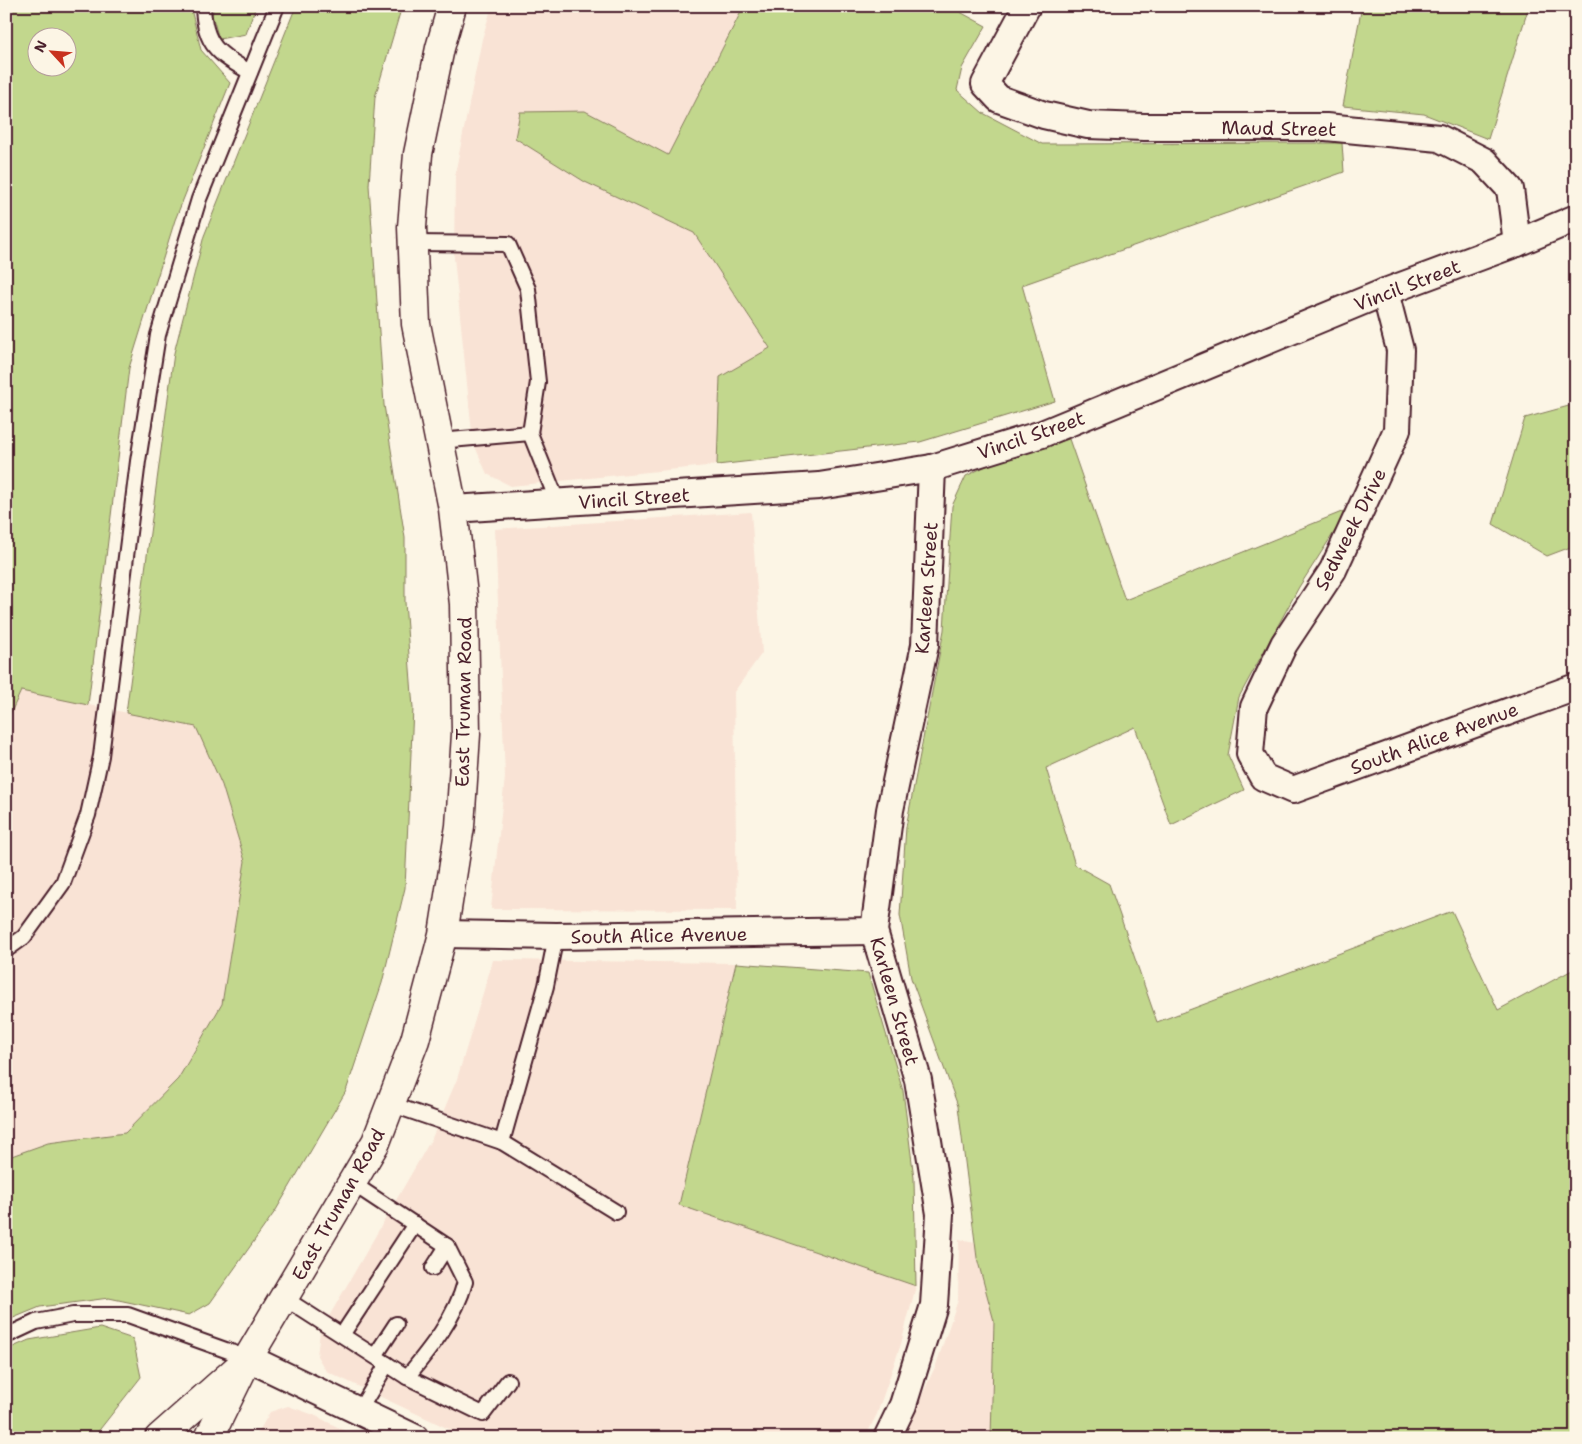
<svg xmlns="http://www.w3.org/2000/svg" width="1582" height="1444" font-family="'Shantell Sans',sans-serif">
  <style>
    .built { fill: #f9e3d5 }
    .green { fill: #c2d78d; stroke: #867b5c; fill-rule: evenodd }
    .lines { fill: none; stroke-linecap: round; stroke-linejoin: round }
    .service-casing { stroke: #4a1f2b; stroke-width: 18 }
    .minor-casing { stroke: #4a1f2b; stroke-width: 30 }
    .secondary-casing { stroke: #4a1f2b; stroke-width: 31 }
    .service { stroke: #fcf5e5; stroke-width: 14 }
    .minor { stroke: #fcf5e5; stroke-width: 26 }
    .secondary { stroke: #fcf5e5; stroke-width: 28 }
    .labels { text-anchor: middle; stroke-width: 4.5; stroke-linejoin: round; paint-order: stroke }
    .street-label { font-size: 19px; fill: #4a1f2b; stroke: #fcf5e5 }
  </style>
  <rect width="100%" height="100%" fill="#fcf5e5"/>
  <filter id="ink" filterUnits="userSpaceOnUse"><feTurbulence type="fractalNoise" baseFrequency=".02" numOctaves="2"/><feDisplacementMap in="SourceGraphic" scale="10" xChannelSelector="R" yChannelSelector="G"/><feConvolveMatrix kernelMatrix="1 2 1 2 8 2 1 2 1" color-interpolation-filters="sRGB"/></filter>
  <g filter="url(#ink)">
    <g class="built">
      <path d="M492 6H744L668 155 585 111 515 138 585 182 694 233 770 349 720 377 717 465 511 486 487 474 473 442 454 258 455 174 482 39Z"/>
      <path d="M751 512 762 653 734 692 737 910 491 909 505 777 495 529Z"/>
      <path d="M21 691 196 727 222 785 245 861 222 1004 178 1079 125 1133 48 1143 6 1158V723Z"/>
      <path d="M493 960 736 963 679 1205 916 1286 901 1344 877 1414 865 1438H468L326 1371 317 1356 320 1332 432 1138 457 1079Z"/>
      <path d="M959 1239 975 1242 977 1259 994 1321 991 1438H902L936 1365 958 1300Z"/>
      <path d="M288 1406 314 1415 359 1438H255L270 1412Z"/>
    </g>
    <g class="green">
      <path d="M6 6H193L192 13 201 50 230 83 175 220 129 368 88 705 21 691 6 723ZM38 38H68V68H38Z"/>
      <path d="M214 6H256L246 34 219 39 212 15Z"/>
      <path d="M296 6H402L375 97 369 185 384 405 405 538V602L413 708 405 888 382 983 346 1091 276 1210 210 1303 189 1315 109 1298 40 1307 6 1321V1158L48 1143 125 1133 178 1079 222 1004 245 861 222 785 196 727 126 713 174 353 204 236Z"/>
      <path d="M744 6H949L986 26 962 68 957 90 983 113 1042 144 1342 143 1344 172 1022 285 1055 401 920 442 717 465 720 377 770 348 694 233 585 182 515 138 520 112 585 111 668 155Z"/>
      <path d="M1362 6H1529L1488 139 1424 114 1343 106Z"/>
      <path d="M1576 404V545L1547 556 1493 524 1525 418Z"/>
      <path d="M1069 439 1125 600 1349 509 1299 587 1239 697 1228 755 1244 790 1171 825 1135 727 1046 768 1075 865 1109 884 1157 1022 1452 911 1498 1010 1576 968V1438H991L994 1321 977 1258 958 1106 911 978 900 915 906 827 944 630 952 506 966 476 990 464Z"/>
      <path d="M736 963 868 973 903 1091 914 1178 916 1286 679 1205Z"/>
      <path d="M100 1328 133 1339 141 1377 93 1438H6V1350L29 1340Z"/>
    </g>
    <g class="lines">
      <defs>
        <g id="service">
          <path d="M203 6C204 45 219 55 250 72"/>
          <path d="M413 243 508 244 528 289 538 382 530 433 439 441"/>
          <path d="M530 433 558 503"/>
          <path d="M6 950 24 937 63 883 88 815 101 756 138 461 158 335 199 199 277 6"/>
          <path d="M390 1104 502 1142 616 1212"/>
          <path d="M502 1142 546 986 556 936"/>
          <path d="M352 1183 447 1246 465 1282C456 1317 430 1349 407 1377"/>
          <path d="M433 1268 447 1246"/>
          <path d="M284 1298 407 1377 483 1414 508 1381"/>
          <path d="M342 1335 415 1224"/>
          <path d="M6 1336 36 1322 73 1315H128L248 1358"/>
          <path d="M375 1356 396 1324"/>
          <path d="M359 1411 387 1364"/>
        </g>
        <g id="minor">
          <path d="M1027 6 985 84 999 99 1044 115 1088 125 1144 127H1326L1439 138 1484 161 1510 189 1517 243"/>
          <path d="M1385 292 1400 350 1397 430 1333 570 1284 644 1254 707 1250 754 1263 777 1293 790 1576 687"/>
          <path d="M453 509 819 486 932 468 1042 434 1385 292 1517 243 1576 218"/>
          <path d="M443 934 556 936 874 931"/>
          <path d="M248 1358 415 1438"/>
          <path d="M887 1438 903 1405 934 1305 940 1214 918 1080 874 931 890 810 925 645 932 468"/>
        </g>
        <g id="secondary">
          <path d="M159 1438 238 1368"/>
          <path d="M209 1438 248 1358 376 1142 415 1040 443 934 460 826 466 734 464 604 453 509 416 324 412 227 418 154 440 48 452 6"/>
        </g>
      </defs>
      <use href="#service" class="service-casing"/>
      <use href="#minor" class="minor-casing"/>
      <use href="#secondary" class="secondary-casing"/>
      <use href="#service" class="service"/>
      <use href="#minor" class="minor"/>
      <use href="#secondary" class="secondary"/>
    </g>
  </g>
  <g class="labels">
    <g class="street-label">
      <text transform="translate(1279 128) rotate(1)" y="7">Maud Street</text>
      <text transform="translate(1407 285) rotate(-21)" y="7">Vincil Street</text>
      <text transform="translate(1031 435) rotate(-19)" y="7">Vincil Street</text>
      <text transform="translate(634 498) rotate(-4)" y="7">Vincil Street</text>
      <text transform="translate(1350 529) rotate(-63)" y="7">Sedweek Drive</text>
      <text transform="translate(926 588) rotate(-86)" y="7">Karleen Street</text>
      <text transform="translate(463 702) rotate(-89)" y="7">East Truman Road</text>
      <text transform="translate(1434 738) rotate(-20)" y="7">South Alice Avenue</text>
      <text transform="translate(659 935) rotate(-1)" y="7">South Alice Avenue</text>
      <text transform="translate(895 1001) rotate(74)" y="7">Karleen Street</text>
      <text transform="translate(338 1204) rotate(-61)" y="7">East Truman Road</text>
    </g>
  </g>
  <rect width="1582" height="1444" fill="none" stroke="#fcf5e5" stroke-width="25"/>
  <rect x="12" y="12" width="1557" height="1419" fill="none" stroke="#4a1f2b" stroke-width="2" filter="url(#ink)"/>
  <g transform="translate(52 52) rotate(296)"><circle r="24" fill="#fcf5e5" stroke="#b59f9b"/>
  <path d="M0-4L9 19L0 12L-9 19Z" fill="#c8321e"/>
  <text y="-8" font-size="14" font-weight="bold" text-anchor="middle" fill="#4a1f2b">N</text>
  </g>
</svg>
